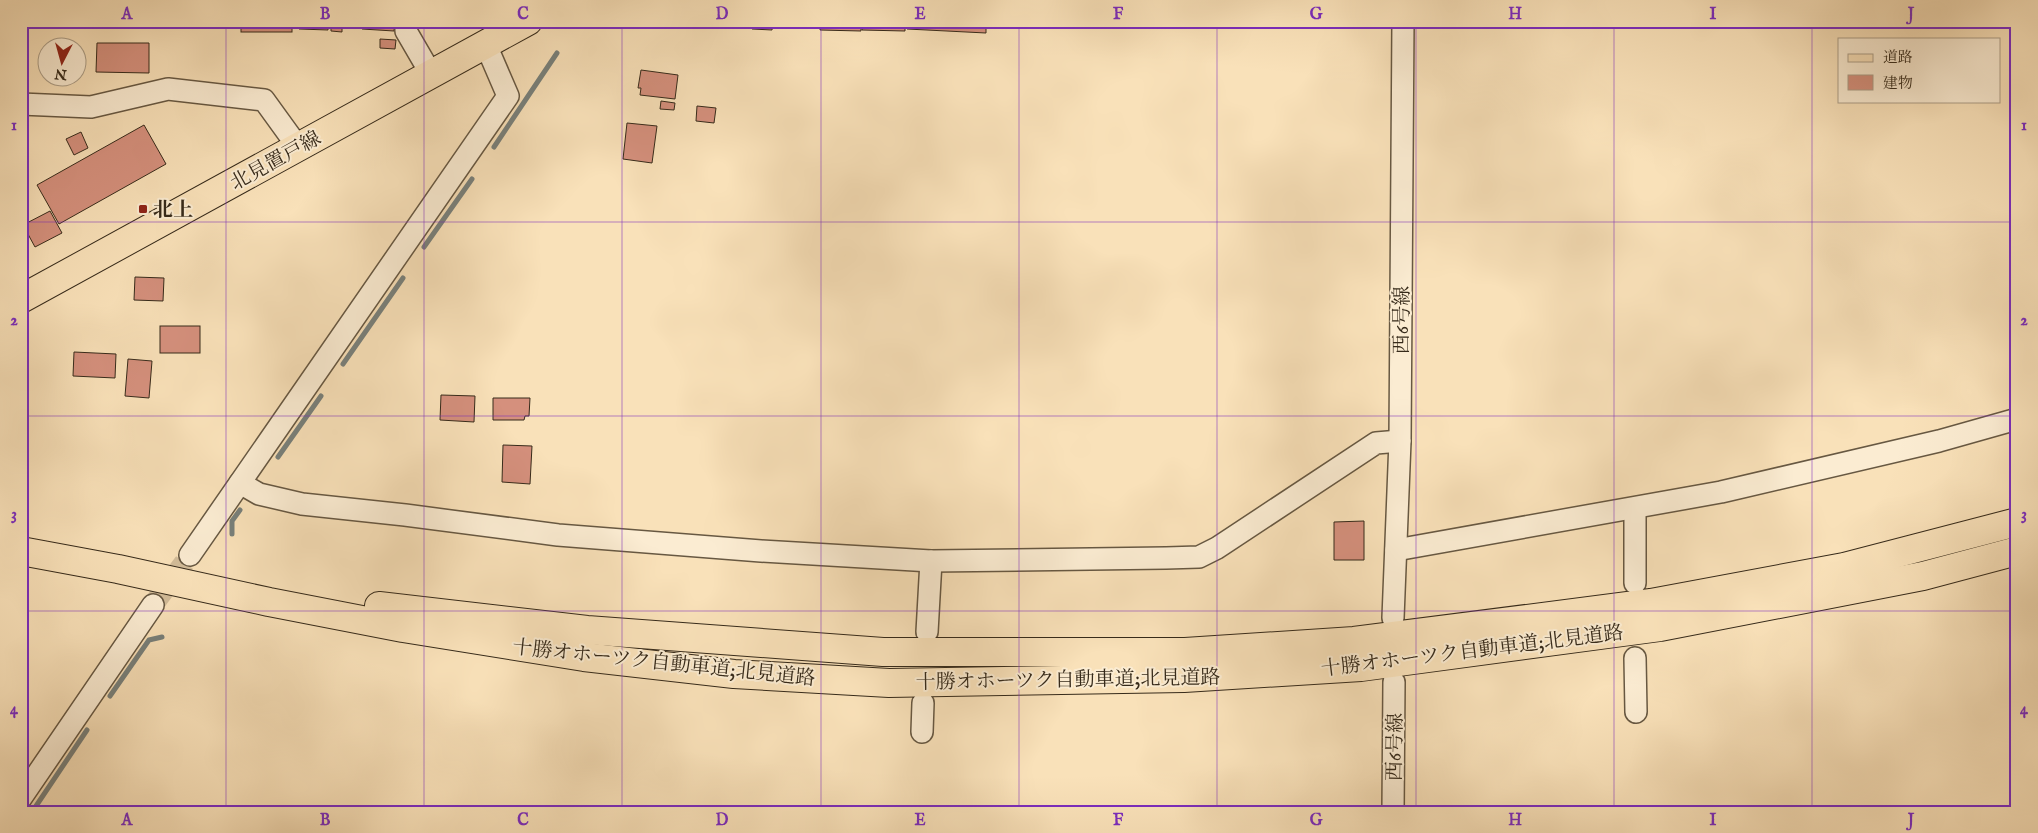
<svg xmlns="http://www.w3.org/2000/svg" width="2038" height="833" font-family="'IM FELL English','Noto Serif JP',serif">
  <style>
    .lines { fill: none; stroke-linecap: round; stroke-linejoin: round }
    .stream { stroke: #78807b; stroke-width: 5 }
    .building { fill: #d5907d; stroke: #362a1a }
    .minor-tunnel { stroke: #d2bc99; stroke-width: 21; stroke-dasharray: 21 11; stroke-linecap: butt }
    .minor-casing { stroke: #675842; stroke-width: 24 }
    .major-casing { stroke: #362a1a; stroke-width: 30 }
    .highway-casing { stroke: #362a1a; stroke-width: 30 }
    .minor { stroke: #fbecd2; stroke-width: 21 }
    .major { stroke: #f9e1b9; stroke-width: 28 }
    .highway { stroke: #f9e1b9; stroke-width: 28 }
    .grid { fill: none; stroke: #7b2cbf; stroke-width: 1; stroke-opacity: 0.55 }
    .poi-dot { fill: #8f2418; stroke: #fbecd2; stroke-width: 2 }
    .labels { text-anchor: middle; stroke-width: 4; stroke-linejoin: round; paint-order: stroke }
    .street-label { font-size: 20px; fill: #362a1a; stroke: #fbecd2 }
    .poi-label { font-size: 20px; font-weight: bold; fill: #362a1a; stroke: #fbecd2; text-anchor: start }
    .neatline { fill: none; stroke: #7b2cbf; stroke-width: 2 }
    .grid-label { font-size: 16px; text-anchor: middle; font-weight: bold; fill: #7b2cbf }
  </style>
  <rect width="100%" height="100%" fill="#f9e1b9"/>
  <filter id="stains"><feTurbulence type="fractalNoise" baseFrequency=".004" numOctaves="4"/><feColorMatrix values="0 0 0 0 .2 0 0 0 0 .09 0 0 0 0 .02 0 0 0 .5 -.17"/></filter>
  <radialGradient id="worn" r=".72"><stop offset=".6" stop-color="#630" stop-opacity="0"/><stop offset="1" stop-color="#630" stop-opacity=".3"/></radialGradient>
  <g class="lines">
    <g class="stream">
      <path d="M594 22 596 21"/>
      <path d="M494 147 557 53"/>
      <path d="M424 247 472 179"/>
      <path d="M343 364 403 278"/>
      <path d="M278 457 321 396"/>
      <path d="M232 534V521L240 510"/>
      <path d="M110 696 149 640 162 637"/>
      <path d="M32 812 87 730"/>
    </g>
  </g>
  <g class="building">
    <path d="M178 21H228V24L177 23Z"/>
    <rect x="241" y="21" width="51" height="11"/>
    <path d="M299 21H328V30L299 29Z"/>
    <path d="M331 21H360V28L342 27V32L331 31Z"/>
    <path d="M362 21H395L394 31 362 29Z"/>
    <path d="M691 21H739V26L691 23Z"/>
    <path d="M752 21H773L772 30 752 29Z"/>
    <path d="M821 21H861V31L820 30Z"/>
    <path d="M862 21H905V31L862 30Z"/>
    <path d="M908 21H986V33L907 29Z"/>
    <path d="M380 39 396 40 395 49 380 48Z"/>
    <path d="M97 43H149V73L96 72Z"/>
    <path d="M641 70 678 75 675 99 640 95 641 88H638Z"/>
    <path d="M661 101 675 103 674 110 660 109Z"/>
    <path d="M697 106 716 108 714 123 696 121Z"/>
    <path d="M627 123 657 126 652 163 623 159Z"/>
    <path d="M144 125 166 164 59 224 37 185Z"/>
    <path d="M81 132 88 148 74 155 66 139Z"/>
    <path d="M50 211 62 233 35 247 23 225Z"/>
    <path d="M135 277 164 278 163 301 134 300Z"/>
    <rect x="160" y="326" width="40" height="27"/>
    <path d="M74 352 116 354 115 378 73 376Z"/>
    <path d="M128 359 152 361 149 398 125 396Z"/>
    <path d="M441 395 475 396 474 422 440 420Z"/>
    <path d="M493 398H530L529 416H525L524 420H493Z"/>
    <rect x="21" y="435" width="5" height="18"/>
    <path d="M503 445 532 446 530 484 502 482Z"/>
    <path d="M1364 521V560H1334V522Z"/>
  </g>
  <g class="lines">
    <path class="minor-tunnel" d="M153 605 190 555"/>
    <defs>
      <g id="minor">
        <path d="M406 21V31L431 74"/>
        <path d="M21 104 91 107 168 89 264 100 298 147"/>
        <path d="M240 483 259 494 302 504 405 515 558 535 761 551 931 561 1166 558 1199 557 1217 548 1376 443 1400 441"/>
        <path d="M1635 508V583"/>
        <path d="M1396 550 1721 492 1939 441 2017 419"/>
        <path d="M190 555 508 96 486 45"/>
        <path d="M1393 618 1400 441 1403 21"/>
        <path d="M927 632 931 561"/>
        <path d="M1635 658 1636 712"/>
        <path d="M922 732 923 703"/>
        <path d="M21 798 153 605"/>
        <path d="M1393 812 1394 682"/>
      </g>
      <path id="major" d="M21 299 528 21"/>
      <g id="highway">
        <path d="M21 551 118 569 269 602 403 628 584 657 734 674 889 683 1184 678 1361 667 1660 627 1923 576 2017 551"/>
        <path d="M379 606 587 630 883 652H1185L1354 641 1651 603 1844 567 2017 522"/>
      </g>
    </defs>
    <use href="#minor" class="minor-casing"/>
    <use href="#major" class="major-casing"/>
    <use href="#highway" class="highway-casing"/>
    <use href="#minor" class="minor"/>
    <use href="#major" class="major"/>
    <use href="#highway" class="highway"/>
  </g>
  <path class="grid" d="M226 21V812M424 21V812M622 21V812M821 21V812M1019 21V812M1217 21V812M1416 21V812M1614 21V812M1812 21V812M21 222H2017M21 416H2017M21 611H2017"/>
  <rect class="poi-dot" x="138" y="204" width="10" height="10" rx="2.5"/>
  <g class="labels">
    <g class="street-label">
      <text transform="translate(275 160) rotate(-29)" y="7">北見置戸線</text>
      <text transform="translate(1401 320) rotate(-90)" y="7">西6号線</text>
      <text transform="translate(1472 650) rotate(-7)" y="7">十勝オホーツク自動車道;北見道路</text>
      <text transform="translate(664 662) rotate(6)" y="7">十勝オホーツク自動車道;北見道路</text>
      <text transform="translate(1068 679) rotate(-1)" y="7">十勝オホーツク自動車道;北見道路</text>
      <text transform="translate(1394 747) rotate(-89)" y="7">西6号線</text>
    </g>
    <g class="poi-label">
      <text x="153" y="216">北上</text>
    </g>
  </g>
  <rect width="2038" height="833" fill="none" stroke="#f9e1b9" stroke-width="55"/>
  <rect x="1838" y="38" width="162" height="65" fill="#fbecd2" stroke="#ac9e88"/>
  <rect x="1848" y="54" width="25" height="8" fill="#f9e1b9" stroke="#ac9e88"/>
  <text x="1883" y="62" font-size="15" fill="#362a1a">道路</text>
  <rect x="1848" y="75" width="25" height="15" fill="#d5907d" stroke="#ac9e88"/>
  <text x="1883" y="88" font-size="15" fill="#362a1a">建物</text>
  <g transform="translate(62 62) rotate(186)"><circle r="24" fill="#fbecd2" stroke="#ac9e88"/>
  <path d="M0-4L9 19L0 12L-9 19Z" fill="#8f2418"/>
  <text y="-8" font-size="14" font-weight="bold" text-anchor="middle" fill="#362a1a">N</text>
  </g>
  <rect x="28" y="28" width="1982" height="778" class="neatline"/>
  <g class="grid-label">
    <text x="127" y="19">A</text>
    <text x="325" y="19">B</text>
    <text x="523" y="19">C</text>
    <text x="722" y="19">D</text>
    <text x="920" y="19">E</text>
    <text x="1118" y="19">F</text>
    <text x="1316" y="19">G</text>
    <text x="1515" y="19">H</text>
    <text x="1713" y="19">I</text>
    <text x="1911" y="19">J</text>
    <text x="14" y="130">1</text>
    <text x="2024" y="130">1</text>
    <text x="14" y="325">2</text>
    <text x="2024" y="325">2</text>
    <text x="14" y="519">3</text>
    <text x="2024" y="519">3</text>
    <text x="14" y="714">4</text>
    <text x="2024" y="714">4</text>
    <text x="127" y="825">A</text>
    <text x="325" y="825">B</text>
    <text x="523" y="825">C</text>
    <text x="722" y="825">D</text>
    <text x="920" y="825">E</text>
    <text x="1118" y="825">F</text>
    <text x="1316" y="825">G</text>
    <text x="1515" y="825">H</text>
    <text x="1713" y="825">I</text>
    <text x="1911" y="825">J</text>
  </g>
  <rect width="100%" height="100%" filter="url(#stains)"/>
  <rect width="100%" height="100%" fill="url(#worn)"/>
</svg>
